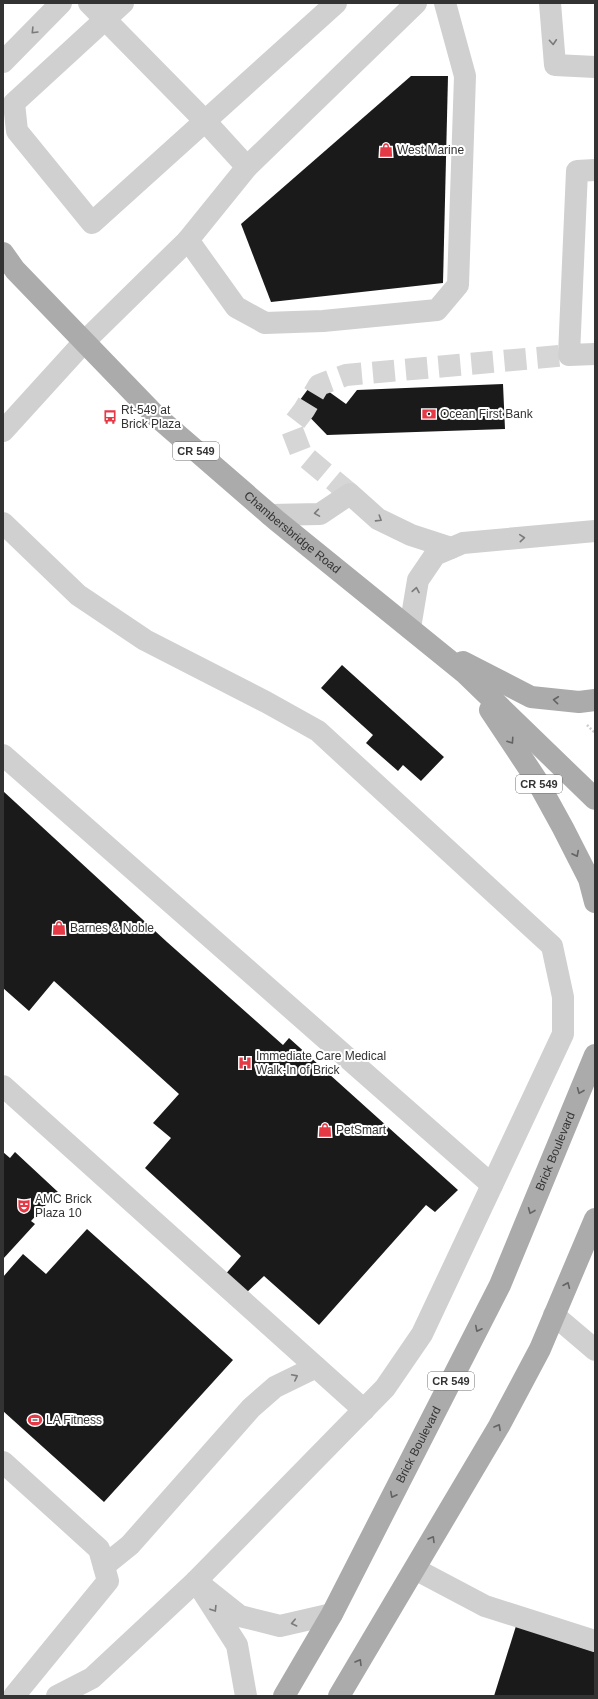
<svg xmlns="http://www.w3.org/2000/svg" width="598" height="1699" font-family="Arial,sans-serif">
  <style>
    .building { fill: #1a1a1a }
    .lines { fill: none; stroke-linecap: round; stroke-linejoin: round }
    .minor-tunnel { stroke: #d6d6d6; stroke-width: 22; stroke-dasharray: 22 11; stroke-linecap: butt }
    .path { stroke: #cdcdcd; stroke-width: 2.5; stroke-dasharray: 2 2; stroke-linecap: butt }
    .minor { stroke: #d0d0d0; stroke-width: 22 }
    .major { stroke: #ababab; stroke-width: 22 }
    .oneway { stroke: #7a7a7a }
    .oneway2 { stroke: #636363 }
    .labels { text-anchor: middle; stroke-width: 4; stroke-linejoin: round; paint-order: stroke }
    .shield { fill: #fff; stroke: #707070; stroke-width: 1 }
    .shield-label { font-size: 11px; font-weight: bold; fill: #333 }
    .poi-label { font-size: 12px; fill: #333; stroke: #fff; text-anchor: start }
    .street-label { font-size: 12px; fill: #333; stroke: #fff }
  </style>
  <rect width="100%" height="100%" fill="#fff"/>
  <g class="building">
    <path d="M411 76H448L443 283 271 302 241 224Z"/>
    <path d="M314 381 346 404 357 390 503 384 505 429 327 435 297 404Z"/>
    <path d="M342 665 444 757 421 781 403 765 398 771 366 743 373 735 321 688Z"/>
    <path d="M3 791 167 942 283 1045 289 1038 458 1190 435 1212 426 1205 319 1325 264 1276 243 1296 224 1276 241 1256 145 1168 171 1138 153 1123 179 1094 54 981 29 1011 3 988Z"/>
    <path d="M3 1152 10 1158 15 1152 58 1192 31 1221 35 1224 3 1259Z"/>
    <path d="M87 1229 233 1360 104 1502 3 1411V1277L23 1254 46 1274Z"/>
    <path d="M516 1626 595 1652V1696H494Z"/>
  </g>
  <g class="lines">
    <path class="minor-tunnel" d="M350 494 301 453 291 427 304 410 319 385 346 375 569 355"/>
    <path class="path" d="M587 725 595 733"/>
    <g class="minor">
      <path d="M89 3 205 121 247 167"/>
      <path d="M123 3 14 103 17 131 92 223 336 3"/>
      <path d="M550 3 555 65 595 67"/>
      <path d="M3 62 61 3"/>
      <path d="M595 170 577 171 569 355 595 354"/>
      <path d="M188 240 236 307 265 323 323 321 437 310 458 285 465 76 445 3"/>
      <path d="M3 431 84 342 188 240 247 167 416 3"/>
      <path d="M270 515 320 514 350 494 378 519 411 535 451 548"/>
      <path d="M3 523 78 595 145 640 266 702 318 731 552 946 563 997V1034L422 1334 385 1388 196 1581 92 1678 57 1696"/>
      <path d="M410 628 418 580 435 555 463 543 595 531"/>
      <path d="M3 755 492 1185"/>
      <path d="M3 1086 364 1410"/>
      <path d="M554 1315 595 1350"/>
      <path d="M3 1462 99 1549 108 1581 14 1696"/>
      <path d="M104 1566 130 1545 251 1408 275 1387 316 1367"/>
      <path d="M415 1569 485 1606 595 1641"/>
      <path d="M246 1696 237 1645 196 1581 240 1616 280 1626 332 1614"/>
    </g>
    <g class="major">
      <path id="s1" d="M3 253 15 270 156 416 276 520 466 674 595 799"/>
      <path d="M463 662 531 697 579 702 595 700"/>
      <path d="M490 710 536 779 563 828 589 879 595 902"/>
      <path id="s2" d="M284 1696 332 1614 500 1285 595 1055"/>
      <path d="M339 1696 499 1426 540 1349 595 1219"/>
    </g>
  </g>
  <defs><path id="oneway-chevron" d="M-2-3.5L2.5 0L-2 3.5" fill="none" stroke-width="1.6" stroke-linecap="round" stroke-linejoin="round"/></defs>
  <g class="oneway">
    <use href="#oneway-chevron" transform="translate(34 31) rotate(134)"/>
    <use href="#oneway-chevron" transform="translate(553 42) rotate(86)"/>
    <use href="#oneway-chevron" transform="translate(317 513) rotate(171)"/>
    <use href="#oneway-chevron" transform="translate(379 519) rotate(32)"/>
    <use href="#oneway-chevron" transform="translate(522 538) rotate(-5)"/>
    <use href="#oneway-chevron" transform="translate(416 590) rotate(-80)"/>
    <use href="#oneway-chevron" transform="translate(295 1377) rotate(-27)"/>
    <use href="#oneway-chevron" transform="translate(214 1609) rotate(58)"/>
    <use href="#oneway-chevron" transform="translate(294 1623) rotate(167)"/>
  </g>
  <g class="oneway2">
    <use href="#oneway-chevron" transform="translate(556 700) rotate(-174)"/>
    <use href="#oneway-chevron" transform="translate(511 741) rotate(56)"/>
    <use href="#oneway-chevron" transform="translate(576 854) rotate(63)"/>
    <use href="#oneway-chevron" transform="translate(580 1091) rotate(112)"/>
    <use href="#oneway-chevron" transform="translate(531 1211) rotate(112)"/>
    <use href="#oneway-chevron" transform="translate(567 1285) rotate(-67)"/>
    <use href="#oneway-chevron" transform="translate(478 1329) rotate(117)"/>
    <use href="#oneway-chevron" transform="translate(498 1427) rotate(-61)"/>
    <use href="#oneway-chevron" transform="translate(393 1495) rotate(117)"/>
    <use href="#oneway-chevron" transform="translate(432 1539) rotate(-59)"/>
    <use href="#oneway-chevron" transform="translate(359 1662) rotate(-59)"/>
  </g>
  <defs>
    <symbol id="shop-bare" viewBox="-9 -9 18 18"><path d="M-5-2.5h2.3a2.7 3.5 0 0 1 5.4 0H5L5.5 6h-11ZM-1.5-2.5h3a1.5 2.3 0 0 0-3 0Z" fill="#e63946" stroke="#fff" stroke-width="2.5" paint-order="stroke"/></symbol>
    <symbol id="bank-bare" viewBox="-9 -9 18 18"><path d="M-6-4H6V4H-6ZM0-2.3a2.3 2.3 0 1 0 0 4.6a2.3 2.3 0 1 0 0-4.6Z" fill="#e63946" stroke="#fff" stroke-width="2.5" paint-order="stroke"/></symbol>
    <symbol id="bus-bare" viewBox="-9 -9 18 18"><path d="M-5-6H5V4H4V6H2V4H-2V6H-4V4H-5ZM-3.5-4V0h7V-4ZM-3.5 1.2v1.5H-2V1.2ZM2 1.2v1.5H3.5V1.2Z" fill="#e63946" stroke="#fff" stroke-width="2.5" paint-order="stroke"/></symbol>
    <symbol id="hospital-bare" viewBox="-9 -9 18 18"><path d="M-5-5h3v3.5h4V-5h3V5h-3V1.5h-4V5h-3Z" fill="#e63946" stroke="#fff" stroke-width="2.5" paint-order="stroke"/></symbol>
    <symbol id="theatre-bare" viewBox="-9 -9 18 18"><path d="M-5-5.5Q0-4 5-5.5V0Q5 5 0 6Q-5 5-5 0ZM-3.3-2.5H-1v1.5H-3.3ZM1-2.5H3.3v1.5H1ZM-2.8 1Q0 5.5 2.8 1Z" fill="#e63946" stroke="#fff" stroke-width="2.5" paint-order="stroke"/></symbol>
    <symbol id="stadium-bare" viewBox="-9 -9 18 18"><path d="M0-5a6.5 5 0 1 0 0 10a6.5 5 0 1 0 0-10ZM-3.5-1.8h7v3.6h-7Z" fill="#e63946" stroke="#fff" stroke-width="2.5" paint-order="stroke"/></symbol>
  </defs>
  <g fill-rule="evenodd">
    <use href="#shop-bare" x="376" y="140" width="20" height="20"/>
    <use href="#bank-bare" x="419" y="404" width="20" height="20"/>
    <use href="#bus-bare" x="100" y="407" width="20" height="20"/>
    <use href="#shop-bare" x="49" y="918" width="20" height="20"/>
    <use href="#hospital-bare" x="235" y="1053" width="20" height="20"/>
    <use href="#shop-bare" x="315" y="1120" width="20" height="20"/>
    <use href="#theatre-bare" x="14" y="1196" width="20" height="20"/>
    <use href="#stadium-bare" x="25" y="1410" width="20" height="20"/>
  </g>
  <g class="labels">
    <g class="shield">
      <rect x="173" y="442" width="46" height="18" rx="3"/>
      <rect x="516" y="775" width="46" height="18" rx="3"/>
      <rect x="428" y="1372" width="46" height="18" rx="3"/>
    </g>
    <g class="shield-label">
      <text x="196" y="455">CR 549</text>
      <text x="539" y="788">CR 549</text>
      <text x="451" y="1385">CR 549</text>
    </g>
    <g class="poi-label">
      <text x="397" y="154">West Marine</text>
      <text x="121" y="414">Rt-549 at<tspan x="121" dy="14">Brick Plaza</tspan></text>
      <text x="440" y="418">Ocean First Bank</text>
      <text x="70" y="932">Barnes &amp; Noble</text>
      <text x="256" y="1060">Immediate Care Medical<tspan x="256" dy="14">Walk-In of Brick</tspan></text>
      <text x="336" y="1134">PetSmart</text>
      <text x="35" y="1203">AMC Brick<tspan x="35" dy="14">Plaza 10</tspan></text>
      <text x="46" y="1424">LA Fitness</text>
    </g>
    <g class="street-label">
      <text dy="4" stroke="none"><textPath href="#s1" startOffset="403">Chambersbridge Road</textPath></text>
      <text dy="4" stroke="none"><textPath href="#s2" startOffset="609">Brick Boulevard</textPath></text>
      <text dy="4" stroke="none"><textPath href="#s2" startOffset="285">Brick Boulevard</textPath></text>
    </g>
  </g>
  <rect width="598" height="1699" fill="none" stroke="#333333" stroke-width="8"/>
</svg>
